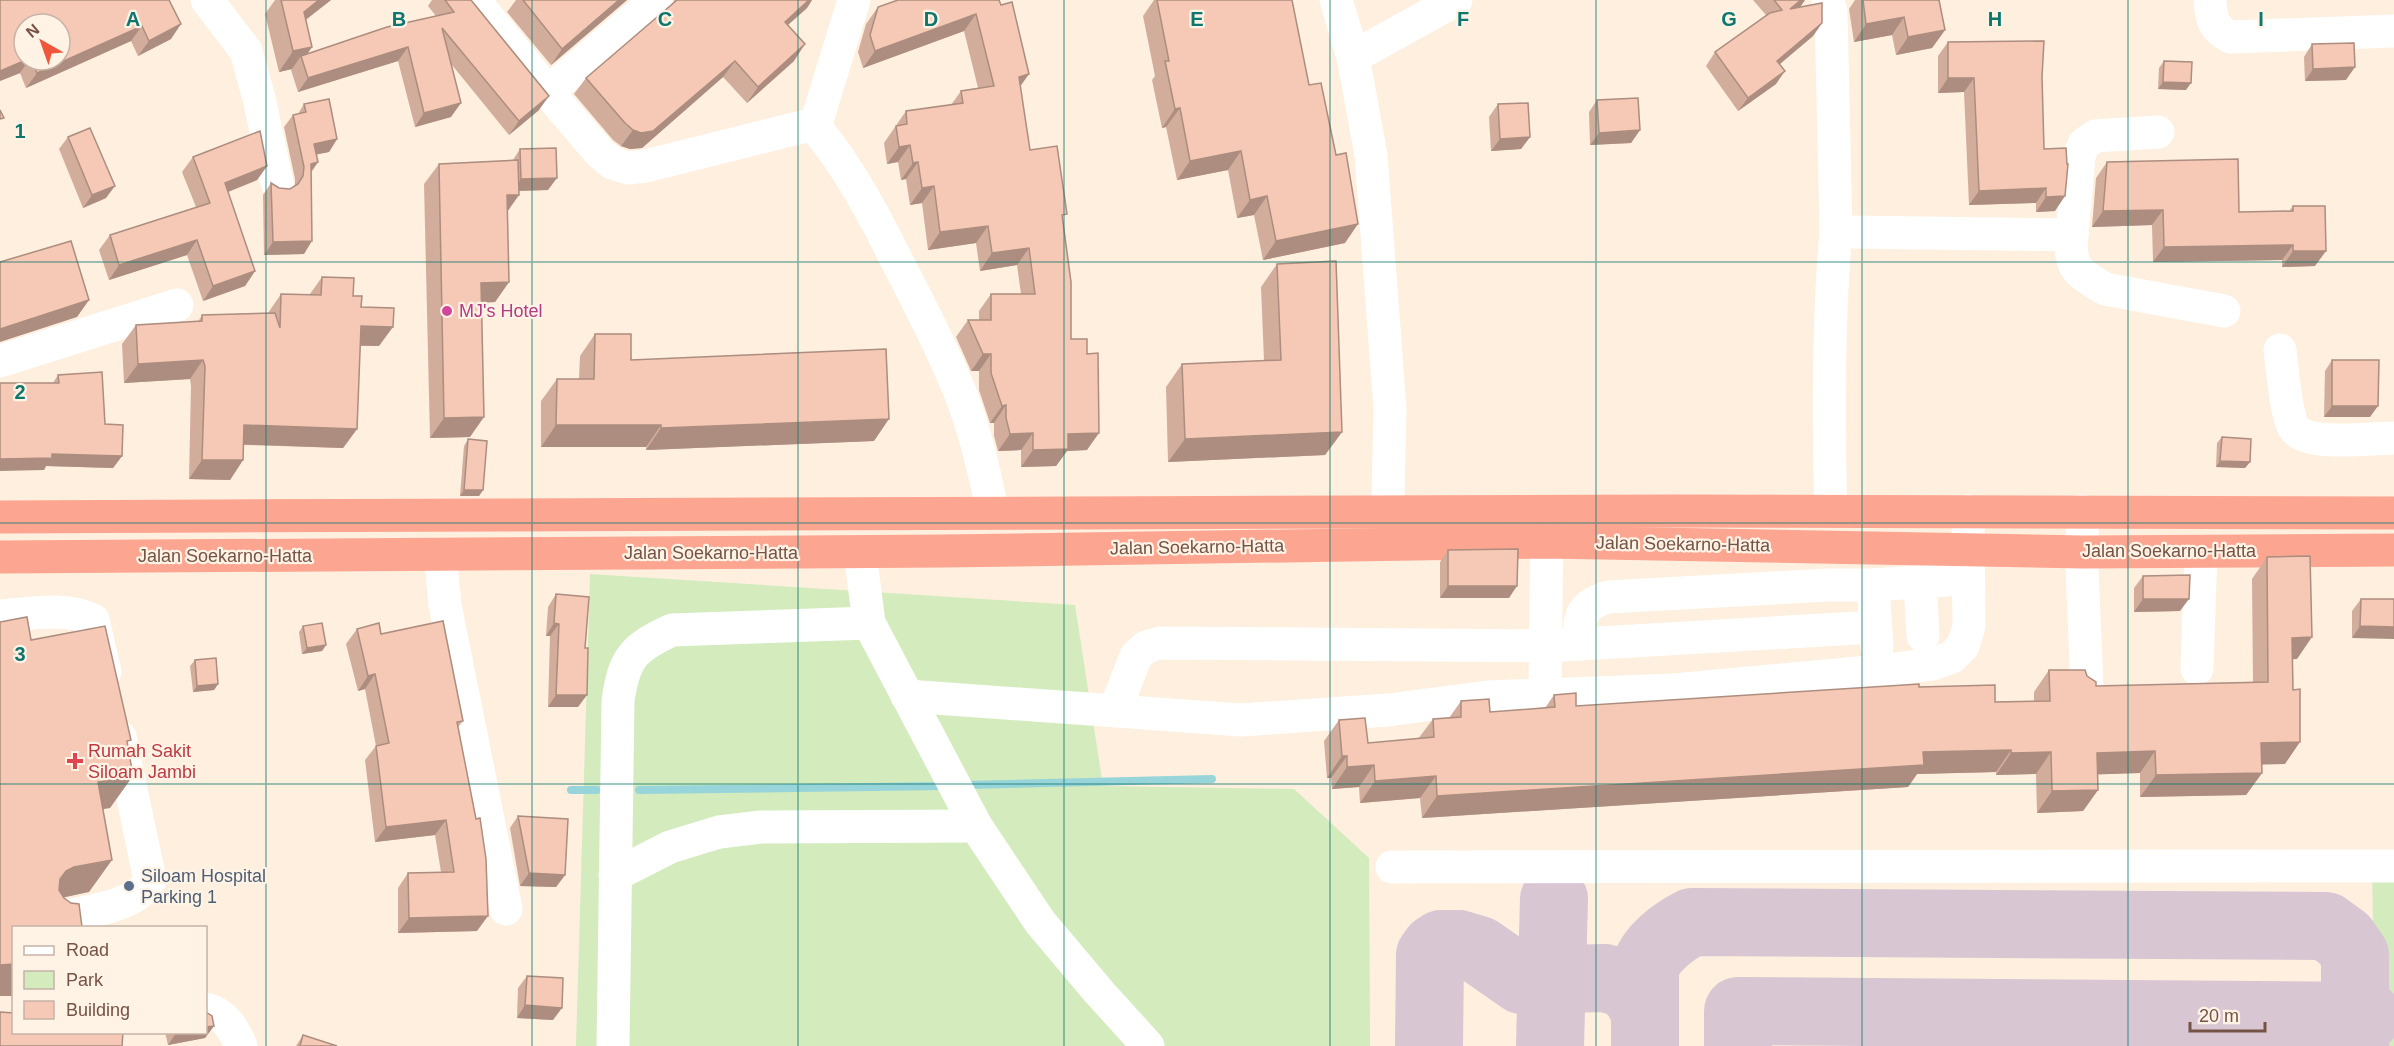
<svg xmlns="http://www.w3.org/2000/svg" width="2394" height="1046" font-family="Helvetica,sans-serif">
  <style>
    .green { fill: #d3ebbd }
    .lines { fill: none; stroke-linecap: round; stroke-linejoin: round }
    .stream { stroke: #98d5da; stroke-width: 8 }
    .taxiway { stroke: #d8c6d3; stroke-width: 68 }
    .minor { stroke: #fff; stroke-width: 33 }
    .highway { stroke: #fca591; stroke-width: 33 }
    .wall { fill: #d3ad9c; fill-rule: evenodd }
    .shaded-wall { fill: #ac8d7f }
    .building { fill: #f5c9b5; stroke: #ac8d7f; stroke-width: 1.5 }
    .grid { fill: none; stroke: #0f766e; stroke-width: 1.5; stroke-opacity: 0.55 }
    .hotel-dot { fill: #d1479c; stroke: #fff3e6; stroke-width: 2 }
    .health-dot { fill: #e0444e; stroke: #fff3e6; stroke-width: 2 }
    .service-dot { fill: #5c6f8a; stroke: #fff3e6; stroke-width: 2 }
    .labels { text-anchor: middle; stroke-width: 4.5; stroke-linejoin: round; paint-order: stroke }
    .hotel-label { font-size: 18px; fill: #b23c85; stroke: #fff3e6; text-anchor: start }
    .street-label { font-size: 18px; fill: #755345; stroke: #fff3e6 }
    .health-label { font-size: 18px; fill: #be3a42; stroke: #fff3e6; text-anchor: start }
    .service-label { font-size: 18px; fill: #4e5e75; stroke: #fff3e6; text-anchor: start }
    .grid-label { font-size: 20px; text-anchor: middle; font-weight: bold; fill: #0f766e; stroke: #fff3e6; stroke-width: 4.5; stroke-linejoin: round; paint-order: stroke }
  </style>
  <rect width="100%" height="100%" fill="#feefdf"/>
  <g class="green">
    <path d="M590 574 1075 605 1103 786 1294 789 1369 858 1370 1046H576Z"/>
    <path d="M2372 866 2394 867V1046H2375Z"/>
  </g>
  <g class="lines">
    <g class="stream">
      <path d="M965 785 1212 779"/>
      <path d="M571 790H597"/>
      <path d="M639 790 947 786"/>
    </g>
    <g class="taxiway">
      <path d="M1429 1046 1430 955 1435 948 1441 944H1459L1479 950 1522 980 1605 978 1622 983 1635 993 1645 1012"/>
      <path d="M1550 1046 1554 899"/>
      <path d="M1645 1046V968C1651 948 1674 931 1692 922L2326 926 2344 939 2355 955V1046"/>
      <path d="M1738 1046V1011L2368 1016"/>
    </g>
    <g class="minor">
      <path d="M207 0 246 51 259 98 277 183"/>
      <path d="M474 0 548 92 600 153 612 163 628 168 646 166 806 126 815 127C848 166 873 213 896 259 918 302 941 345 959 390 975 429 984 471 993 513"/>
      <path d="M1336 0 1353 57 1371 155 1390 409 1387 539"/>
      <path d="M1828 0 1831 12 1836 230"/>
      <path d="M2210 0C2211 19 2213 28 2230 37L2394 31"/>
      <path d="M1353 57 1456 0"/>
      <path d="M548 92 656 0"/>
      <path d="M815 127 854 0"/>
      <path d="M2072 235 2079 156 2084 144 2095 136 2158 132"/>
      <path d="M2280 350C2282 367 2286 415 2294 428 2305 447 2374 438 2394 438"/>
      <path d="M0 361 177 305"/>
      <path d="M1831 511C1828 417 1828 323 1836 230L1853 232 2072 235C2069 269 2077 272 2105 289L2224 311"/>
      <path d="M2082 511V569L2087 687"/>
      <path d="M440 554 445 605 506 909"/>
      <path d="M862 568 869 623 976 826 1040 922 1099 992 1148 1046"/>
      <path d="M1920 582 1923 636"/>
      <path d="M1873 585 1948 580"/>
      <path d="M0 616C30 614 65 606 93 620L105 672"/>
      <path d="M1579 644C1580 616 1579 606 1608 597L1828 585H1873L1877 648"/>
      <path d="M2197 669 2201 551"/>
      <path d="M1545 695 1547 513"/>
      <path d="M907 696 1241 720 1388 710 1488 697 1674 690 1879 671 1933 664 1952 657 1963 646 1969 626 1968 511"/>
      <path d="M1115 710 1136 656 1146 647 1160 643 1546 646 1875 627"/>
      <path d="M1392 867 2394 866"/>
      <path d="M615 875 670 847 719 832 761 827 976 826"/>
      <path d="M55 918C81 913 138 907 150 880L120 737"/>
      <path d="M206 1009C225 1014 233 1028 241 1046"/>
      <path d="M613 1046 618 701C624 658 633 648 672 630L869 623"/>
    </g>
    <g class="highway">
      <path d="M0 517C798 513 1596 508 2394 513"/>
      <path d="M0 557 943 551 1548 542 2083 552 2394 550"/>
    </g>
  </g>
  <g class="wall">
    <path d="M0 0H169L171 39 138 56 131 41 26 88 20 73 0 81ZM24 24 60 60H24Z"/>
    <path d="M275 0H331L305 20 312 47 307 54 436 16 428 6 432 0H471L539 110 509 135 452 65 451 117 415 127 398 61 298 92 291 70 292 69 279 72 265 14Z"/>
    <path d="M516 0H627L551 65 507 12Z"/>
    <path d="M674 0H812L807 8 788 25 794 61 747 103 723 77 642 148 630 149 621 146 613 140 574 94 586 78 674 3Z"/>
    <path d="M999 0 1020 87 1030 150 1063 220 1071 339 1087 450 1067 451 1056 466 1021 467V450L998 451 994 436V423H990L979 390V371H971L956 337 968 320H979V311L991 294H1021L1017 265 980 271 976 243 928 250 922 203 910 205 906 179 901 180 898 162 887 164 884 143 906 111 951 105 961 91 978 88 964 31 863 68 858 52 866 24 878 7Z"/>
    <path d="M1154 0H1292L1309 85 1345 243 1263 260 1254 215 1237 218 1228 170 1177 180 1166 127 1162 128 1152 80 1155 76 1143 16Z"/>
    <path d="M1753 0H1805L1799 7 1822 23 1813 36 1780 64 1776 84 1738 111 1706 66 1715 52 1766 15Z"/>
    <path d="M1855 0H1939L1945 30 1932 48 1896 55 1892 35 1854 42 1849 9Z"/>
    <path d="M1948 42 2042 77 2044 149 2055 211 2036 212V203L1969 205 1964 92 1938 93V56Z"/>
    <path d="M2312 44 2346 80 2305 81 2304 57Z"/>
    <path d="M2164 61 2186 90 2158 89 2159 68Z"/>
    <path d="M1597 100 1640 130 1631 143 1590 145 1589 112Z"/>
    <path d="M304 104 337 139 329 152 316 154 318 162 311 173 304 254 264 255 263 195 271 183 279 188 290 189 295 186V179L284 127 293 115 298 114Z"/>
    <path d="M1498 104 1530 137 1521 149 1491 151 1489 117Z"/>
    <path d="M68 137 106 198 83 208 59 149Z"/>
    <path d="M520 149 548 190 519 191 507 212 509 282 495 302 481 303 470 437 430 438 424 184 439 164 513 160Z"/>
    <path d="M193 157 267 166 257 180 228 192 255 271 245 286 203 301 187 255 109 280 99 250 110 235 196 207 182 172Z"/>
    <path d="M2107 162 2239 212 2289 211 2293 206 2315 266 2282 267V260L2153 262 2152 225 2092 227 2096 178Z"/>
    <path d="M1277 264 1342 432 1325 455 1168 462 1166 387 1182 364 1264 361 1261 287Z"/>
    <path d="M322 277 353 296 361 307 379 346H360L357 429 343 448 244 445 243 460 230 480 189 479 191 386 190 379 124 383 122 344 136 325 198 322 202 315 268 313 281 294H310Z"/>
    <path d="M595 334 631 360 874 441 646 450V447H541V401L557 379H579L580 356Z"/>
    <path d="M2332 360 2370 417H2324L2325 371Z"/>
    <path d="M58 375 105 424 122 456 113 468 46 466 44 470 53 383Z"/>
    <path d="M2222 437 2250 462 2245 468 2216 467 2217 443Z"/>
    <path d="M468 439 483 490 479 496H460L464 446Z"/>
    <path d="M1448 550 1509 598H1440V562Z"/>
    <path d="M2267 557 2297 659H2293L2285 764H2261L2262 773 2246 795 2140 797V773L2098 774V790L2083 811 2037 813 2036 774 1996 775V772L1917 774 1908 787 1422 818 1420 798 1360 803 1359 787 1332 789 1331 778H1327L1324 741 1339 720 1368 743 1418 739 1433 719 1449 718 1461 701 1490 712 1545 708 1554 695 1576 706 1919 687 1995 702 2034 701V692L2049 670 2087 676 2096 686 2253 683 2252 579Z"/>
    <path d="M2143 576 2180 611 2134 612V588Z"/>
    <path d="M556 594 585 648 578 707H548L550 636H546L548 607Z"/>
    <path d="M2361 599H2394L2352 638V611Z"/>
    <path d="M303 626 326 645 322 651 302 654 299 632Z"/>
    <path d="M357 629 381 634 463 721 458 727 477 931 398 933V888L408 873 441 872 435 835 375 842 365 760 376 746 365 689 358 691 346 644Z"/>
    <path d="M195 660 218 684 214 690 193 692 190 666Z"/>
    <path d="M518 816 565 875 556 887 520 886 510 828Z"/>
    <path d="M527 976 553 1020 517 1018 518 988Z"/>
    <path d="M214 1026 205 1038 168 1045 165 1032H206Z"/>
    <path d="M303 1035 337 1046H296Z"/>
  </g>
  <g class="shaded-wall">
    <path d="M319 0H331L289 33 304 12Z"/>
    <path d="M619 0H627L551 65 562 49Z"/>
    <path d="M809 0H812L807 8 773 38 785 22Z"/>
    <path d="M1801 0H1805L1801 6 1781 22 1790 9Z"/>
    <path d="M976 14 964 31 863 68 875 51Z"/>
    <path d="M1904 17 1892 35 1854 42 1866 24Z"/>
    <path d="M1822 23 1813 36 1768 74 1777 61Z"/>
    <path d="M181 24 171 39 138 56 149 41Z"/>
    <path d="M142 26 131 41 26 88 37 73Z"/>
    <path d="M1945 30 1932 48 1896 55 1908 37Z"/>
    <path d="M805 44 794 61 747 103 758 87Z"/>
    <path d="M312 47 303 60 301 56 292 69 279 72 293 51Z"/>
    <path d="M408 47 398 61 298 92 308 78Z"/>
    <path d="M26 60H29L20 73 0 81V71Z"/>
    <path d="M735 61 723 77 642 148 630 149 621 146 633 130Z"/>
    <path d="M2355 67 2346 80 2305 81 2313 69Z"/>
    <path d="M1785 71 1776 84 1738 111 1748 98Z"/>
    <path d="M1029 74 1017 91 1019 77Z"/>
    <path d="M1948 78H1974L1964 92 1938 93Z"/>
    <path d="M2163 82 2191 83 2186 90 2158 89Z"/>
    <path d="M549 96 539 110 509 135 519 121Z"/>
    <path d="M461 103 451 117 415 127 424 113Z"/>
    <path d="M1180 108 1166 127 1162 128 1175 109Z"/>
    <path d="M1640 130 1631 143 1590 145 1599 133Z"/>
    <path d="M1530 137 1521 149 1491 151 1500 139Z"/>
    <path d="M337 139 329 152 305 157 314 144Z"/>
    <path d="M910 145 898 162 887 164 899 147Z"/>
    <path d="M1241 151 1228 170 1177 180 1190 161Z"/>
    <path d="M318 162 309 174 311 164Z"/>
    <path d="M918 162 906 179 901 180 913 163Z"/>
    <path d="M267 166 257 180 215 197 225 183Z"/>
    <path d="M557 178 548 190 513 191 521 179Z"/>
    <path d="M115 186 106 198 83 208 92 195Z"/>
    <path d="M934 186 922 203 910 205 922 188Z"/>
    <path d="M2046 188 2036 203 1969 205 1979 191Z"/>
    <path d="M507 195H519L505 215Z"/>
    <path d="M1267 196 1254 215 1237 218 1250 200Z"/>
    <path d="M2065 196 2055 211 2036 212 2046 197Z"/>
    <path d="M2163 210 2152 225 2092 227 2103 211Z"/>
    <path d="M1358 224 1345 243 1263 260 1276 241Z"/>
    <path d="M988 226 976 243 928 250 940 232Z"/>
    <path d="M197 240 187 255 109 280 119 265Z"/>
    <path d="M312 241 304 254 264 255 273 242Z"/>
    <path d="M2293 245 2282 260 2153 262 2164 247Z"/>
    <path d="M1029 248 1017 265 980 271 992 253Z"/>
    <path d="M2293 251H2326L2315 266 2282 267Z"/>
    <path d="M255 271 245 286 203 301 213 286Z"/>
    <path d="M509 282 495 302 466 303 481 283Z"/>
    <path d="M89 300 77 317 0 342V329Z"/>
    <path d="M361 326 393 327 379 346 348 345Z"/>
    <path d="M983 354H991L979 371H971Z"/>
    <path d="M203 360 190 379 124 383 138 364Z"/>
    <path d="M1006 405 994 423H990L1002 406Z"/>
    <path d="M2332 406H2378L2370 417H2324Z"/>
    <path d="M484 417 470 437 430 438 444 418Z"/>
    <path d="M889 419 874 441 646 450 661 428Z"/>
    <path d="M244 425 357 429 343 448 231 444Z"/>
    <path d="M556 425H661L646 447H541Z"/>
    <path d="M1342 432 1325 455 1168 462 1185 439Z"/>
    <path d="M1033 433 1021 450 998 451 1010 434Z"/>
    <path d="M1099 433 1087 450 1067 451 1056 466 1021 467 1033 450 1068 434Z"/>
    <path d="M52 454 122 456 113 468 46 466 44 470 0 471V459Z"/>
    <path d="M202 460H243L230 480 189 479Z"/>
    <path d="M2220 461 2250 462 2245 468 2216 467Z"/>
    <path d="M464 490H483L479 496H460Z"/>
    <path d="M1448 586H1517L1509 598H1440Z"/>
    <path d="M2143 599H2189L2180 611 2134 612Z"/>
    <path d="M554 623 559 624 550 636H546Z"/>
    <path d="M2360 626 2394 627V639L2352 638Z"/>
    <path d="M2312 637 2297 659 2277 660 2292 638Z"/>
    <path d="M326 645 322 651 302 654 307 648Z"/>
    <path d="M375 674 365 689 358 691 368 676Z"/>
    <path d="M218 684 214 690 193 692 197 686Z"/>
    <path d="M556 695H587L578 707H548Z"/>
    <path d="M2300 742 2285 764 2246 765 2261 743Z"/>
    <path d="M2011 750 1996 772 1917 774 1908 787 1422 818 1437 796 1923 752Z"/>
    <path d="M2155 751 2140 773 2082 775 2097 753Z"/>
    <path d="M2051 752 2036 774 1996 775 2011 753Z"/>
    <path d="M1342 756H1347L1331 778H1327Z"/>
    <path d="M1374 765 1359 787 1332 789 1347 767Z"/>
    <path d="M2262 773 2246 795 2140 797 2156 775Z"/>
    <path d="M133 776 110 808 75 814 98 782Z"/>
    <path d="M1436 776 1420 798 1360 803 1375 781Z"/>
    <path d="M2098 790 2083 811 2037 813 2052 791Z"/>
    <path d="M446 820 435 835 375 842 386 827Z"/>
    <path d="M112 860 89 892 52 900 38 911 66 871 74 867Z"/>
    <path d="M529 873 565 875 556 887 520 886Z"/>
    <path d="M488 916 477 931 398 933 409 918Z"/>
    <path d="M14 964V996H0V965Z"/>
    <path d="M525 1005 562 1008 553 1020 517 1018Z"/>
    <path d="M214 1026 205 1038 168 1045 176 1033 206 1032V1027Z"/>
  </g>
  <g class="building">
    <path d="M0 0H169L181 24 149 41 142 26 37 73 31 60H60V24H24V60H26L0 71Z"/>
    <path d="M281 0H319L304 12 312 47 293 51Z"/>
    <path d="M445 0H471L549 96 519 121 442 28 461 103 424 113 408 47 308 78 301 56 387 27 454 12Z"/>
    <path d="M523 0H619L562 49Z"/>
    <path d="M677 0H809L785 22 805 44 758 87 735 61 653 131 641 133 633 130 625 123 586 78Z"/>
    <path d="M898 0H999L1001 5 1012 2 1029 74 1019 77 1030 150 1057 146 1067 214 1062 215 1071 282V339H1087V354L1098 353 1099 433 1068 434V449L1033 450V433L1010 434 1006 418V405L1002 406 991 373V354H983L968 320H991V294H1035L1029 248 992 253 988 226 940 232 934 186 922 188 918 162 913 163 910 145 899 147 896 126 907 124 906 111 963 103 961 91 994 86 976 14 875 51 870 35 878 7Z"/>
    <path d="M1157 0H1292L1309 85 1321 83 1336 155 1346 153 1358 224 1276 241 1267 196 1250 200 1241 151 1190 161 1180 108 1175 109 1165 61H1169Z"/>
    <path d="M1774 0H1801L1790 9 1822 3V23L1777 61 1785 71 1748 98 1715 52 1770 13 1782 10Z"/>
    <path d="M1863 0H1939L1945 30 1908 37 1904 17 1866 24Z"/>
    <path d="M2044 41 2042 77 2044 149 2066 148 2067 164H2068L2065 196 2046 197V188L1979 191 1974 78H1948V42Z"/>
    <path d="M2354 43 2355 67 2313 69 2312 44Z"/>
    <path d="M2164 61 2192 62 2191 83 2163 82Z"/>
    <path d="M1638 98 1640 130 1599 133 1597 100Z"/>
    <path d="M329 99 337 139 314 144 318 162 311 164 312 241 273 242 271 183 279 188 290 189 298 184 303 176 304 167 293 115 306 112 304 104Z"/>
    <path d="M1528 103 1530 137 1500 139 1498 104Z"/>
    <path d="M0 110 4 118 0 119Z"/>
    <path d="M90 128 115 186 92 195 68 137Z"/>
    <path d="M260 131 267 166 225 183 255 271 213 286 197 240 119 265 110 235 210 203 193 157Z"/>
    <path d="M556 148 557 178 521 179 520 149Z"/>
    <path d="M2238 159 2239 212 2293 211V206H2325L2326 251H2293V245L2164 247 2163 210 2103 211 2107 162Z"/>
    <path d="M518 160 519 195H507L509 282 481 283 484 417 444 418 439 164Z"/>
    <path d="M71 241 89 300 0 329V262Z"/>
    <path d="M1336 261 1342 432 1185 439 1182 364 1281 360 1277 264Z"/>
    <path d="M322 277 354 278 353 296H362L361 307 394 308 393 327 361 326 357 429 244 425 243 460H202L205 366 203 360 138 364 136 325 202 321V315L275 313 280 328 281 294 321 295Z"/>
    <path d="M595 334H631V360L886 349 889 419 661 428V425H556L557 379H594Z"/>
    <path d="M2332 360H2379L2378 406H2332Z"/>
    <path d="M102 372 105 424 123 425 122 456 52 454V458L0 459V383H59L58 375Z"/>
    <path d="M2222 437 2251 439 2250 462 2220 461Z"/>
    <path d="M468 439 487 441 483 490H464Z"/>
    <path d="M1518 549 1517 586H1448V550Z"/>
    <path d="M2310 556 2312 637 2292 638 2293 690 2300 689V742L2261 743 2262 773 2156 775 2155 751 2097 753 2098 790 2052 791 2051 752 2011 753V750L1923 752 1924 765 1437 796 1436 776 1375 781 1374 765 1347 767V756H1342L1339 720 1365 718 1368 743 1434 737 1433 719 1461 717V701L1489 699 1490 712 1555 707 1554 695 1576 693V706L1919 684V687L1995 685V702L2050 701 2049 670H2085L2087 676 2096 682V686L2268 682 2267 557Z"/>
    <path d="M2190 575 2189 599H2143V576Z"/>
    <path d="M556 594 589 597 585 648H588L587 695H556L559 624 554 623Z"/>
    <path d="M2361 599H2394V627L2360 626Z"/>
    <path d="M27 617 31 640 105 626 131 740 127 741 133 776 98 782 112 860 74 867 66 871 60 879 59 890 64 898 71 903 79 904 82 927H14V964L0 965V622Z"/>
    <path d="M443 621 463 721 457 722 476 819 480 818 486 859 488 916 409 918 408 873 454 872 446 820 386 827 376 746 389 743 375 674 368 676 357 629 379 623 381 634Z"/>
    <path d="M322 623 326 645 307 648 303 626Z"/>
    <path d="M216 658 218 684 197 686 195 660Z"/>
    <path d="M518 816 568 819 565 875 529 873Z"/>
    <path d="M527 976 563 978 562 1008 525 1005Z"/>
    <path d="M0 1012 14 1013V1032H123L122 1046H0Z"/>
    <path d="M206 1012 212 1016 214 1026 206 1027Z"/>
    <path d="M303 1035 337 1046H300Z"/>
  </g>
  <path class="grid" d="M266 0V1046M532 0V1046M798 0V1046M1064 0V1046M1330 0V1046M1596 0V1046M1862 0V1046M2128 0V1046M0 262H2394M0 523H2394M0 784H2394"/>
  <circle class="hotel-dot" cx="447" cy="311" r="6"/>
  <path class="health-dot" d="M72 752h6v6h6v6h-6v6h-6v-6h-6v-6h6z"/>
  <circle class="service-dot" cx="129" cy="886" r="6"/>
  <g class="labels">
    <g class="hotel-label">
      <text x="459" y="317">MJ's Hotel</text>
    </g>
    <g class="street-label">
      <text transform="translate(1683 544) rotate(1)" y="6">Jalan Soekarno-Hatta</text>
      <text transform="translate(1197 547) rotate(-1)" y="6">Jalan Soekarno-Hatta</text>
      <text x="2169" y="557">Jalan Soekarno-Hatta</text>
      <text x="711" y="559">Jalan Soekarno-Hatta</text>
      <text x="225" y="562">Jalan Soekarno-Hatta</text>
    </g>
    <g class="health-label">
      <text x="88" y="757">Rumah Sakit<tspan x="88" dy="21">Siloam Jambi</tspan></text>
    </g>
    <g class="service-label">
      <text x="141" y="882">Siloam Hospital<tspan x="141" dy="21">Parking 1</tspan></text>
    </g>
  </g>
  <g class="grid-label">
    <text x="133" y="26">A</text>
    <text x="399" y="26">B</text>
    <text x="665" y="26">C</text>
    <text x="931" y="26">D</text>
    <text x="1197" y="26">E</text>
    <text x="1463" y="26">F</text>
    <text x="1729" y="26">G</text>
    <text x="1995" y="26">H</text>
    <text x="2261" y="26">I</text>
    <text x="20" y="138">1</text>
    <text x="20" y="399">2</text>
    <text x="20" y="661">3</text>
  </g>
  <rect x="12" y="926" width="195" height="108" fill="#fff3e6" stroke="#c8b3a6" stroke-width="1.5"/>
  <rect x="24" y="946" width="30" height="9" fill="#ffffff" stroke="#c8b3a6" stroke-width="1.5"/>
  <text x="66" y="956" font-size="18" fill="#755345">Road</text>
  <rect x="24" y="971" width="30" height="18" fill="#d3ebbd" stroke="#c8b3a6" stroke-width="1.5"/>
  <text x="66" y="986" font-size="18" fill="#755345">Park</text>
  <rect x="24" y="1001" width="30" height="18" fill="#f5c9b5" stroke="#c8b3a6" stroke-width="1.5"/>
  <text x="66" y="1016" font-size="18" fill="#755345">Building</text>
  <g transform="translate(42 42) rotate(320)"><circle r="28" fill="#fff3e6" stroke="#c8b3a6" stroke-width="1.5"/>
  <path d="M0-4.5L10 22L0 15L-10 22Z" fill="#f0563b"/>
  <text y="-9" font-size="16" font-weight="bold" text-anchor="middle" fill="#755345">N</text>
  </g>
  <path d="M2190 1022v9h75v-9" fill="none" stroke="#755345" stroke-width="3"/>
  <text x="2199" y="1022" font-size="18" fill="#755345" stroke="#fff3e6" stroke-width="4.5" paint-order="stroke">20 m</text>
</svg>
